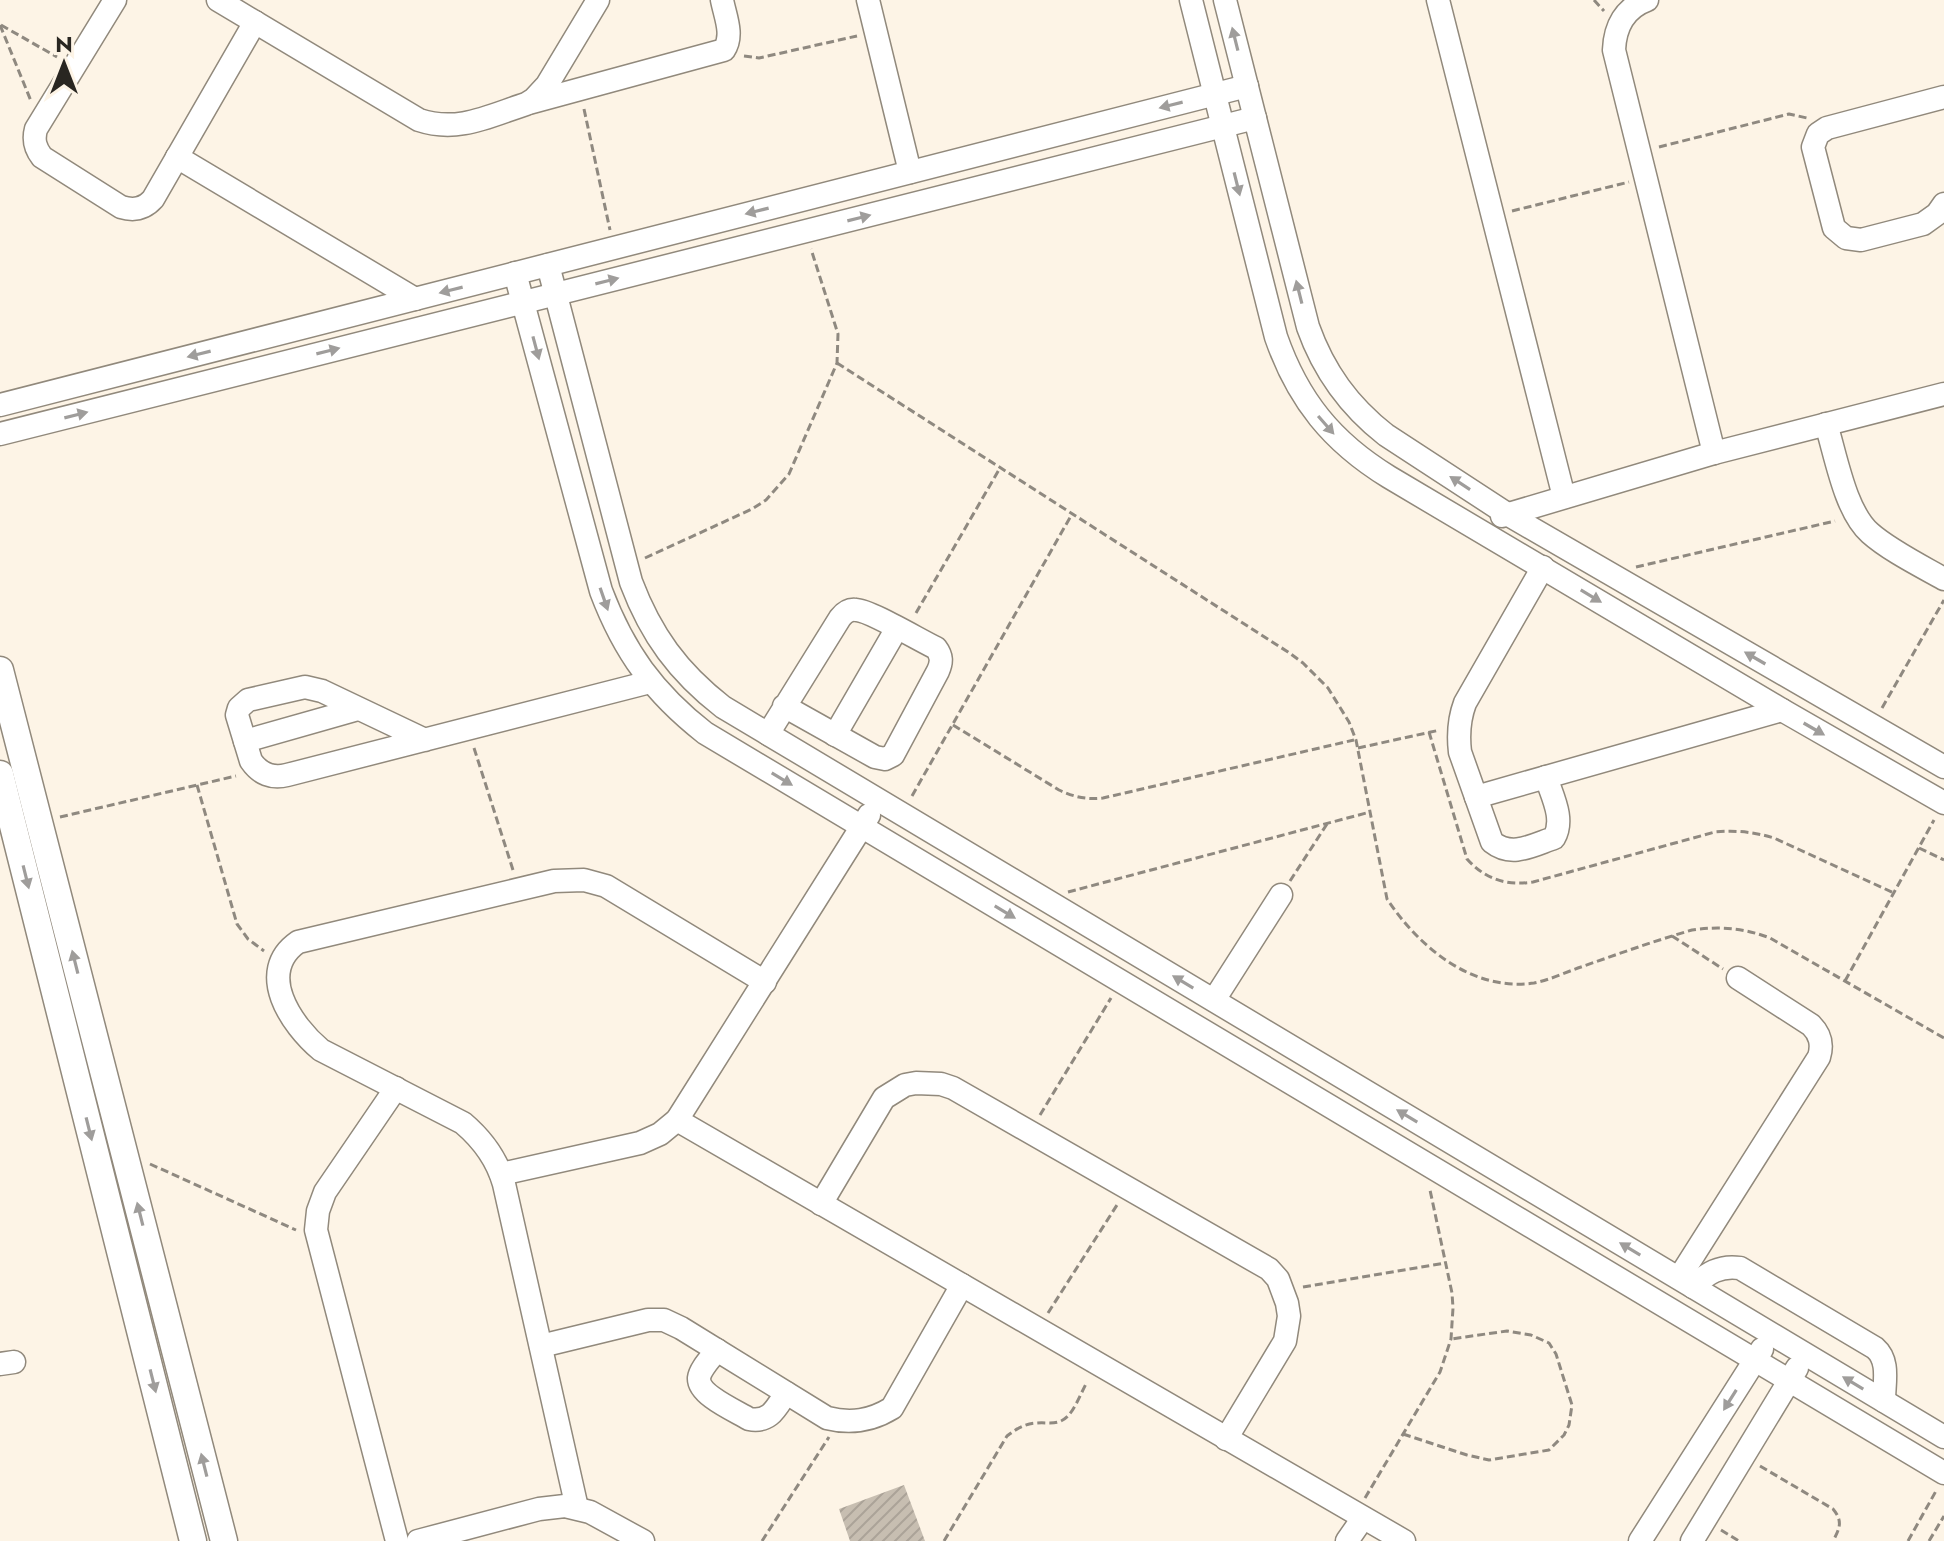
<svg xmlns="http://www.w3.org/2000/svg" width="1944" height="1541" font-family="Jost,sans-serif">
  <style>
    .building { fill: url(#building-hatch) }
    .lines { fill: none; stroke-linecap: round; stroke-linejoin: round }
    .minor-casing { stroke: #91897c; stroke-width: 25 }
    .major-casing { stroke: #91897c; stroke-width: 29 }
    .path { stroke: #8f8980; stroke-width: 3; stroke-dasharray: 8 4; stroke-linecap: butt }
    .minor { stroke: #fff; stroke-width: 22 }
    .major { stroke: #fff; stroke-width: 26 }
    .oneway { fill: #9f9d9b }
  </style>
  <defs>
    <pattern id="building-hatch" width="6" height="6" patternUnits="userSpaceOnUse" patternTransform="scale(2)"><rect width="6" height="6" fill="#c7beb1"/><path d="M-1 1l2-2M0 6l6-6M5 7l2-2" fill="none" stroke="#aba398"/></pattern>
  </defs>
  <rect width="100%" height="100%" fill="#fdf4e6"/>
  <path class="building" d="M904 1485 925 1541H850L839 1509Z"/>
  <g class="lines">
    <defs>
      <g id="minor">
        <path d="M115 0 36 129C33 140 35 148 42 157L121 207C134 211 144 209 153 199L255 22"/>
        <path d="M218 0 419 120C458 133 489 116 526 104L534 99 547 85 598 0"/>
        <path d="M868 0 910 172"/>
        <path d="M1191 0 1276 337C1298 400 1332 442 1389 477L1782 710 1944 803"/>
        <path d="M1225 0 1308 327C1324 372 1349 406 1386 435L1507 514 1944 767"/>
        <path d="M1438 0 1564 497"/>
        <path d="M1647 0C1625 8 1615 26 1614 50L1714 453"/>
        <path d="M1944 97 1827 128 1818 134 1813 147 1834 228 1846 238 1861 240 1923 224 1937 214 1944 204"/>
        <path d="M529 103 724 50C734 35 725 16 722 0"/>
        <path d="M177 157 415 299"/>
        <path d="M548 265 631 582C651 635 678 672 723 707L1944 1437"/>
        <path d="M515 273 601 591C624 652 654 693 705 733L1944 1473"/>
        <path d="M0 405 1247 86"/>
        <path d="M1826 424C1836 456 1845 511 1870 533 1889 550 1921 566 1944 579"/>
        <path d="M0 434 1255 118"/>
        <path d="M1502 516 1714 453 1944 394"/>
        <path d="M1543 567 1465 703C1459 719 1458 735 1460 752L1492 842C1512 858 1533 845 1554 838 1565 819 1552 796 1546 777"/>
        <path d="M768 734 840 618C844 613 849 609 856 610 869 610 921 641 936 648 942 656 942 662 938 671L893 755 885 759 875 757 784 706"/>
        <path d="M835 735 897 628"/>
        <path d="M425 740 322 691 305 687 248 700 239 708 237 715 251 761C260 774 272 779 287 775L650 682"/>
        <path d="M245 741 358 709"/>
        <path d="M1476 797 1782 710"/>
        <path d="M1214 1000 1281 895"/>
        <path d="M396 1088 325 1192 318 1211 316 1230 397 1541"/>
        <path d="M677 1120 1404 1541"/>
        <path d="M501 1174 640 1143 660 1134 677 1120 869 815"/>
        <path d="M821 1204 884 1098 905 1085 916 1083 941 1084 953 1088 1269 1269 1278 1279 1287 1303 1289 1316 1285 1341 1226 1439"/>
        <path d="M1679 1278 1819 1057C1823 1044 1820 1034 1811 1025L1738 978"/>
        <path d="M1693 1287C1707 1273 1720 1265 1740 1268L1875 1348C1890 1361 1884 1382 1884 1401"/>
        <path d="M541 1346 648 1320H664L681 1328 827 1418C851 1424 871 1421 892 1408L962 1285"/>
        <path d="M717 1350C711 1358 700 1369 699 1378 698 1395 736 1411 749 1419 770 1423 776 1408 786 1393"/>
        <path d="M0 1364 14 1362"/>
        <path d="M577 1508 504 1184C497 1159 483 1140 463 1123L321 1050C291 1025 255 972 298 942L554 881 584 880 606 886 765 982"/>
        <path d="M418 1541 539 1509 565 1506 590 1512 643 1541"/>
        <path d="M1347 1541 1363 1518"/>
        <path d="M1640 1541 1762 1349"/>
        <path d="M1692 1541 1797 1368"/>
      </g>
      <g id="major">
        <path d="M0 670 224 1541"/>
        <path d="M0 774 193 1541"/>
      </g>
    </defs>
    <use href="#minor" class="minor-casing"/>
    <use href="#major" class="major-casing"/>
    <g class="path">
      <path d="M1594 0 1604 11"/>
      <path d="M0 25 31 101"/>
      <path d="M1 25 57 57"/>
      <path d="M744 56 759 58 857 36"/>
      <path d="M584 109 610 230"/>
      <path d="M1659 147 1789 114 1807 118"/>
      <path d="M1512 211 1629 182"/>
      <path d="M837 363 1288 652 1303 663 1328 688 1349 722 1356 740 1387 899C1419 947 1472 992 1534 983 1550 980 1566 972 1581 967 1618 954 1654 941 1692 930 1720 926 1744 928 1770 938L1944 1038"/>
      <path d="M645 558 752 509 766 500 789 474 837 363 838 334 811 249"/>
      <path d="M1636 567 1835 521"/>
      <path d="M916 613 1000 468"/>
      <path d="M1882 708 1944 600"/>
      <path d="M953 725 1059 790C1074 797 1087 800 1103 798L1354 740"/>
      <path d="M1429 732 1467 859C1485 879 1506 886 1533 882L1715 832C1736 830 1754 832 1774 838L1894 893"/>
      <path d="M474 748 513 870"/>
      <path d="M1358 748 1440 730"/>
      <path d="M197 785 237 924 248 939 264 951"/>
      <path d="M912 796 1072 514"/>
      <path d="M60 817 236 776"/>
      <path d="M1919 848 1944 860"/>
      <path d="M1290 881 1327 824"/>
      <path d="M1068 892 1370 812"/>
      <path d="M1672 936 1723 969"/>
      <path d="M1845 981 1934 820"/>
      <path d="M1040 1115 1111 998"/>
      <path d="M150 1164 296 1230"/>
      <path d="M1303 1287 1445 1263"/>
      <path d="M1048 1313 1117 1205"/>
      <path d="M1403 1434 1467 1455 1489 1460 1549 1450 1564 1435 1569 1425 1572 1405 1556 1354 1549 1343 1531 1335 1507 1331 1451 1339"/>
      <path d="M1760 1466 1833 1509C1843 1521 1840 1528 1833 1541"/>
      <path d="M1365 1498 1440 1372 1451 1339 1453 1308 1452 1293 1430 1190"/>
      <path d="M1721 1530 1739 1541"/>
      <path d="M762 1541 829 1437"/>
      <path d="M944 1541 1007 1436C1016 1429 1026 1423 1037 1423 1049 1422 1058 1426 1068 1416 1076 1407 1081 1393 1087 1382"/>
      <path d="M1908 1541 1936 1491"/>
      <path d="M1929 1541 1944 1516"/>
    </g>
    <use href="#minor" class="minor"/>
    <use href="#major" class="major"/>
  </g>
  <defs><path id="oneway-solid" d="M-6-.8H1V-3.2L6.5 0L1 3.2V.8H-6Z" transform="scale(2)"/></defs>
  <g class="oneway">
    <use href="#oneway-solid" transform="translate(1235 39) rotate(-104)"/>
    <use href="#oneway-solid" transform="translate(1171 105) rotate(166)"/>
    <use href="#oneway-solid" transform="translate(1237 184) rotate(76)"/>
    <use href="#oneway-solid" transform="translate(757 211) rotate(166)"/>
    <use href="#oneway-solid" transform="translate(859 218) rotate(-14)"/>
    <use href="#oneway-solid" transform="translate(607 281) rotate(-14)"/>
    <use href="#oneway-solid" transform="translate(451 290) rotate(166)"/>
    <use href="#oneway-solid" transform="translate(1299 292) rotate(-104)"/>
    <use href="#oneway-solid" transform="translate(536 348) rotate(75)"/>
    <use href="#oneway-solid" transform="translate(328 351) rotate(-14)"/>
    <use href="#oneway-solid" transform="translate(199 354) rotate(166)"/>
    <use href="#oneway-solid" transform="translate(76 415) rotate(-14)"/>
    <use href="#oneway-solid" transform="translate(1326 425) rotate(49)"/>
    <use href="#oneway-solid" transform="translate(1460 483) rotate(-147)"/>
    <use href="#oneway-solid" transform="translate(1591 596) rotate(31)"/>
    <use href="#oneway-solid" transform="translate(604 599) rotate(71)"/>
    <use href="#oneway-solid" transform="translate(1755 658) rotate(-150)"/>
    <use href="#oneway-solid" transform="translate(1814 729) rotate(30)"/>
    <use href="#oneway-solid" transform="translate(782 779) rotate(31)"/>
    <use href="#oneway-solid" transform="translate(26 877) rotate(76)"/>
    <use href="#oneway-solid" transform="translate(1005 912) rotate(31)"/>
    <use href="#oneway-solid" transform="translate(75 962) rotate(-104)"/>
    <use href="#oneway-solid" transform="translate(1183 982) rotate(-149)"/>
    <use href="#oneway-solid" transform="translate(1407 1116) rotate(-149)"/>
    <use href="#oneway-solid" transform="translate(89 1129) rotate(76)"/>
    <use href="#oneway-solid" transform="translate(140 1214) rotate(-104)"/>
    <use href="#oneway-solid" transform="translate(1630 1249) rotate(-149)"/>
    <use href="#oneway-solid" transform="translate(153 1381) rotate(76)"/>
    <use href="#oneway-solid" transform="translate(1853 1383) rotate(-149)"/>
    <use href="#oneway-solid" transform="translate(1730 1400) rotate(122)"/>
    <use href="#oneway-solid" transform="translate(204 1465) rotate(-104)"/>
  </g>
  <g transform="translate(64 64)" stroke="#fdf4e6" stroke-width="6" paint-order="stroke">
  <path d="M0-6L14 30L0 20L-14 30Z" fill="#292621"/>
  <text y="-12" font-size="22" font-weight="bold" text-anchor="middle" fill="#292621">N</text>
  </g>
</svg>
